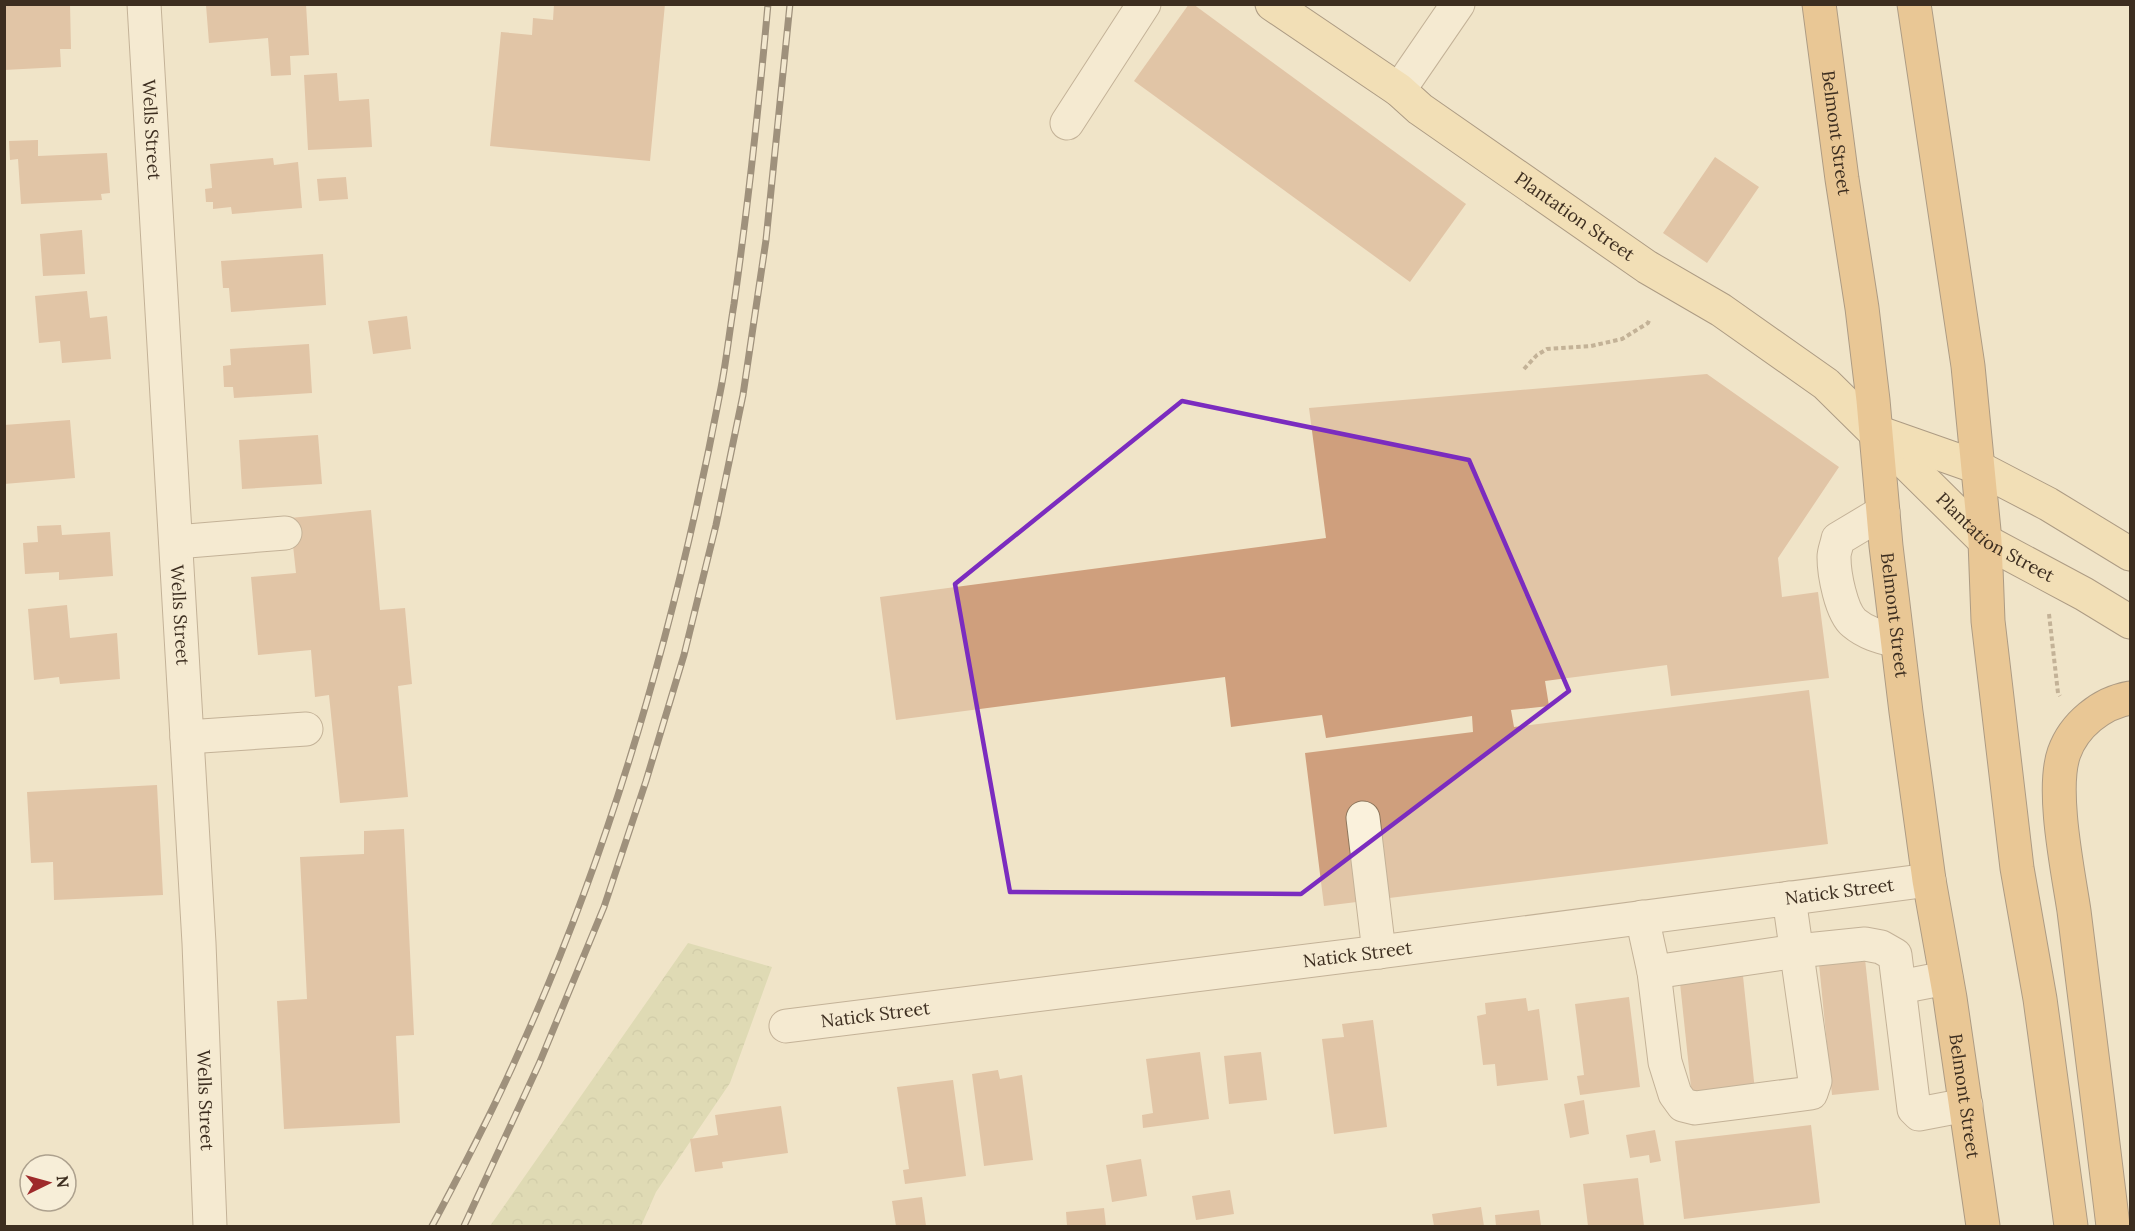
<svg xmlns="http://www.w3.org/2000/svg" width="2135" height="1231" font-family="Lora,serif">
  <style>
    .forest { fill: url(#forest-crowns) }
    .building { fill: #cf9f7d }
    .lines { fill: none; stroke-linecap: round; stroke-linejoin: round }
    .minor-casing { stroke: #8d765c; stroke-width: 35 }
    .major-casing { stroke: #5b4430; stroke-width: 35 }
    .highway-casing { stroke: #5b4430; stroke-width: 35 }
    .path { stroke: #8d765c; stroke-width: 4; stroke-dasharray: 4.5 3; stroke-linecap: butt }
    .minor { stroke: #faf1dc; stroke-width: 33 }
    .major { stroke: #f3d9a0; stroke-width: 33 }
    .highway { stroke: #e0a458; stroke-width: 33 }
    .rail-casing { stroke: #3d2e20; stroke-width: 7 }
    .rail { stroke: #f7eed8; stroke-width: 4.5; stroke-dasharray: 14; stroke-linecap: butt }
    .marked { fill: none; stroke: #7b2cbf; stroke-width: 4.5; stroke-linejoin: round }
    .labels { text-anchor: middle; stroke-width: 4.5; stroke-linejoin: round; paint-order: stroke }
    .street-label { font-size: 18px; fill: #3d2e20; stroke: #f7eed8 }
  </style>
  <defs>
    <pattern id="forest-crowns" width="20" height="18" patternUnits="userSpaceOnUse" patternTransform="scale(1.5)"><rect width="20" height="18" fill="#c9cf9b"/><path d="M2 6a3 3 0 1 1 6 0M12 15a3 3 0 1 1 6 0" fill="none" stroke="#aeb285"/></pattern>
  </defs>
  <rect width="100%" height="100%" fill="#f0e4c8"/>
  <path class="forest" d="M688 943 772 967 730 1083 656 1192 641 1226H490Z"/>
  <g class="building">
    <path d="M4 4H70L71 49H60L61 67 4 70Z"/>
    <path d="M213 4H306L309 55 290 56 291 75 271 76 268 38 209 43 206 5Z"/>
    <path d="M554 4H665L650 161 490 146 501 32 532 35 533 18 553 20Z"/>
    <path d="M1189 4H1193L1466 204 1410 282 1134 81Z"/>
    <path d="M337 73 339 101 369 99 372 147 308 150 304 75Z"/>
    <path d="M38 140V156L107 153 110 193 101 194 102 200 21 204 18 159 10 160 9 141Z"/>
    <path d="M1715 157 1759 187 1707 263 1663 233Z"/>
    <path d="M273 158 274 165 298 162 302 208 232 214 231 207 213 209V202H206L205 189 212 188 210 164Z"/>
    <path d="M346 177 348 199 319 201 317 179Z"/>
    <path d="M82 230 85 274 43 276 40 234Z"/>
    <path d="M323 254 326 305 231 312 229 288H223L221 261Z"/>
    <path d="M87 291 90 318 107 316 111 359 62 363 60 341 39 343 35 296Z"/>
    <path d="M407 316 411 349 373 354 368 321Z"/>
    <path d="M309 344 312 393 234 398 233 387H224L223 366 231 365 230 349Z"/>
    <path d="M1707 374 1839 467 1778 558 1782 597 1818 592 1829 678 1671 696 1667 665 1545 681 1549 706 1511 710 1514 727 1809 690 1828 844 1324 906 1305 753 1473 732 1472 716 1326 738 1322 715 1231 727 1225 677 896 720 880 597 1326 538 1309 408Z"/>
    <path d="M70 420 75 478 4 484V425Z"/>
    <path d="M318 435 322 484 242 489 239 440Z"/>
    <path d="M371 510 380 610 405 608 412 684 398 686 408 797 340 803 329 695 315 697 311 650 258 655 251 577 296 573 290 518Z"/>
    <path d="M61 525 62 535 110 532 113 576 59 580V572L25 574 23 543 38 542 37 526Z"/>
    <path d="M67 605 70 638 117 633 120 679 60 684 59 677 34 680 28 609Z"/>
    <path d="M157 785 163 895 54 900 53 862 31 863 27 792Z"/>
    <path d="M404 829 414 1035 396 1036 400 1123 284 1129 277 1001 307 999 300 857 364 854V831Z"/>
    <path d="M1865 959 1879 1090 1832 1095 1819 964Z"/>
    <path d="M1743 976 1755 1091 1692 1097 1680 983Z"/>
    <path d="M1629 997 1640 1087 1580 1095 1577 1076 1584 1075 1575 1004Z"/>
    <path d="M1526 998 1528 1011 1539 1009 1548 1080 1497 1086 1495 1064 1483 1065 1477 1016 1486 1014 1485 1003Z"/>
    <path d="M1373 1020 1387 1127 1334 1134 1322 1039 1344 1037 1342 1024Z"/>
    <path d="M1200 1052 1209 1119 1143 1128 1142 1115 1153 1113 1146 1059Z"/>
    <path d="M1261 1052 1267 1100 1229 1104 1224 1056Z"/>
    <path d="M998 1070 1000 1079 1022 1075 1033 1160 984 1166 972 1074Z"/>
    <path d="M953 1080 966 1176 905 1184 903 1170 909 1169 897 1087Z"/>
    <path d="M1584 1100 1589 1134 1570 1138 1564 1104Z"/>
    <path d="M781 1106 788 1153 722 1162 723 1168 695 1172 690 1139 718 1135 715 1115Z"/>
    <path d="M1811 1125 1820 1203 1684 1219 1675 1141Z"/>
    <path d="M1655 1130 1661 1161 1650 1163 1649 1155 1630 1158 1626 1135Z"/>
    <path d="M1141 1159 1147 1196 1112 1202 1106 1165Z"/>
    <path d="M1638 1178 1644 1226H1588L1583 1184Z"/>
    <path d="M1230 1190 1234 1214 1196 1220 1192 1196Z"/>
    <path d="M922 1197 926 1226H896L892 1201Z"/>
    <path d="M1481 1207 1484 1226H1434L1432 1214Z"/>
    <path d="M1104 1208 1106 1226H1067L1066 1212Z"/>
    <path d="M1539 1210 1541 1226H1496L1495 1215Z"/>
  </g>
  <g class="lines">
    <defs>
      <g id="minor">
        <path id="s1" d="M144 4 199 943 210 1226"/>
        <path d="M1399 90 1458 4"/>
        <path d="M1067 123 1144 4"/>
        <path d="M1883 512 1838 539C1837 545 1834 551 1834 557 1834 574 1841 612 1854 623 1867 634 1881 637 1897 641"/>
        <path d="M176 542 285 533"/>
        <path d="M187 737 306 729"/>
        <path d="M1363 818 1379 952"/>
        <path d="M1642 917 1654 972 1665 1062 1675 1094 1683 1105 1695 1108 1811 1093 1815 1081 1789 898"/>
        <path d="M1654 972 1797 951 1865 944 1881 947 1895 955 1914 1109 1919 1114 1966 1105"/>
        <path d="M1900 987 1946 978"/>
        <path id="s2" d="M786 1026 1379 952 1929 880"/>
      </g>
      <g id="major">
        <path id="s3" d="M1272 4 1399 90 1420 109 1647 267 1721 310 1826 384 1985 541 2084 594 2130 622"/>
        <path d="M1883 434 1977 467 2048 504 2130 554"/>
      </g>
      <g id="highway">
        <path id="s4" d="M1819 4 1842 179 1862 308 1873 400 1886 546 1906 712 1929 880 1950 998 1983 1226"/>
        <path d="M1914 4 1968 366 1985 541 1988 621 2017 868 2040 999 2071 1226"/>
        <path d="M2113 1226C2100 1121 2088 1016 2074 911 2068 871 2051 790 2064 753 2074 725 2101 703 2130 698"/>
      </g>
    </defs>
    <use href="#minor" class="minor-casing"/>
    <use href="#major" class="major-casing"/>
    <use href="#highway" class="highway-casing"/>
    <g class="path">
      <path d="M1524 369 1537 355 1547 349 1591 346 1622 339 1648 323 1650 318"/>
      <path d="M2049 614 2058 693 2060 696"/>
    </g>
    <use href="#minor" class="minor"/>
    <use href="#major" class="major"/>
    <use href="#highway" class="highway"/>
    <defs>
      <g id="rail">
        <path d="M432 1226C462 1170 492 1113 518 1054 613 845 677 619 720 393 726 364 729 334 734 304 748 205 759 105 768 4"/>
        <path d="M464 1226 539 1064 604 907 646 781 684 655 716 525 743 395 766 240 790 4"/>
      </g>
    </defs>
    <use href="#rail" class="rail-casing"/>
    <use href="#rail" class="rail"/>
  </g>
  <path d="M0 0H2135V1231H0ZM1182 401 1469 460 1569 691 1301 894 1010 892 955 584Z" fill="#f0e4c8" fill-opacity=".55" fill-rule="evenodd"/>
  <path class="marked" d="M1182 401 1469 460 1569 691 1301 894 1010 892 955 584Z"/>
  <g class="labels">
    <g class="street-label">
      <text dy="6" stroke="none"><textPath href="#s1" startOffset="126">Wells Street</textPath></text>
      <text dy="6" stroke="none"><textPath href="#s4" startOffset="130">Belmont Street</textPath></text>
      <text dy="6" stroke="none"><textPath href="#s3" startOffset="370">Plantation Street</textPath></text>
      <text dy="6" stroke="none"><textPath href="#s3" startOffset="902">Plantation Street</textPath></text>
      <text dy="6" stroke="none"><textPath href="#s1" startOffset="612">Wells Street</textPath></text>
      <text dy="6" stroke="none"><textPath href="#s4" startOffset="616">Belmont Street</textPath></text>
      <text dy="6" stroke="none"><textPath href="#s2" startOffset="1062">Natick Street</textPath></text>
      <text dy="6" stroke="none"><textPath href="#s2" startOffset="576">Natick Street</textPath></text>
      <text dy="6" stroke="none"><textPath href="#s2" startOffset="90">Natick Street</textPath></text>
      <text dy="6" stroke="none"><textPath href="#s4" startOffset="1102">Belmont Street</textPath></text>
      <text dy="6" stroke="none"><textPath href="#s1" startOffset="1098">Wells Street</textPath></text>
    </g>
  </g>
  <rect width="2135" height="1231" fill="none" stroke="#3d2e20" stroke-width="12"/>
  <g transform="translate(48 1183) rotate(85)"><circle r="28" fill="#f7eed8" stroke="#ada18e" stroke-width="1.5"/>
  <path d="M0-4.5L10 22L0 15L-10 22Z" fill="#9e2a2b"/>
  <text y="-9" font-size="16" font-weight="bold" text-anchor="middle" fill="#3d2e20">N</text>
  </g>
</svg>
